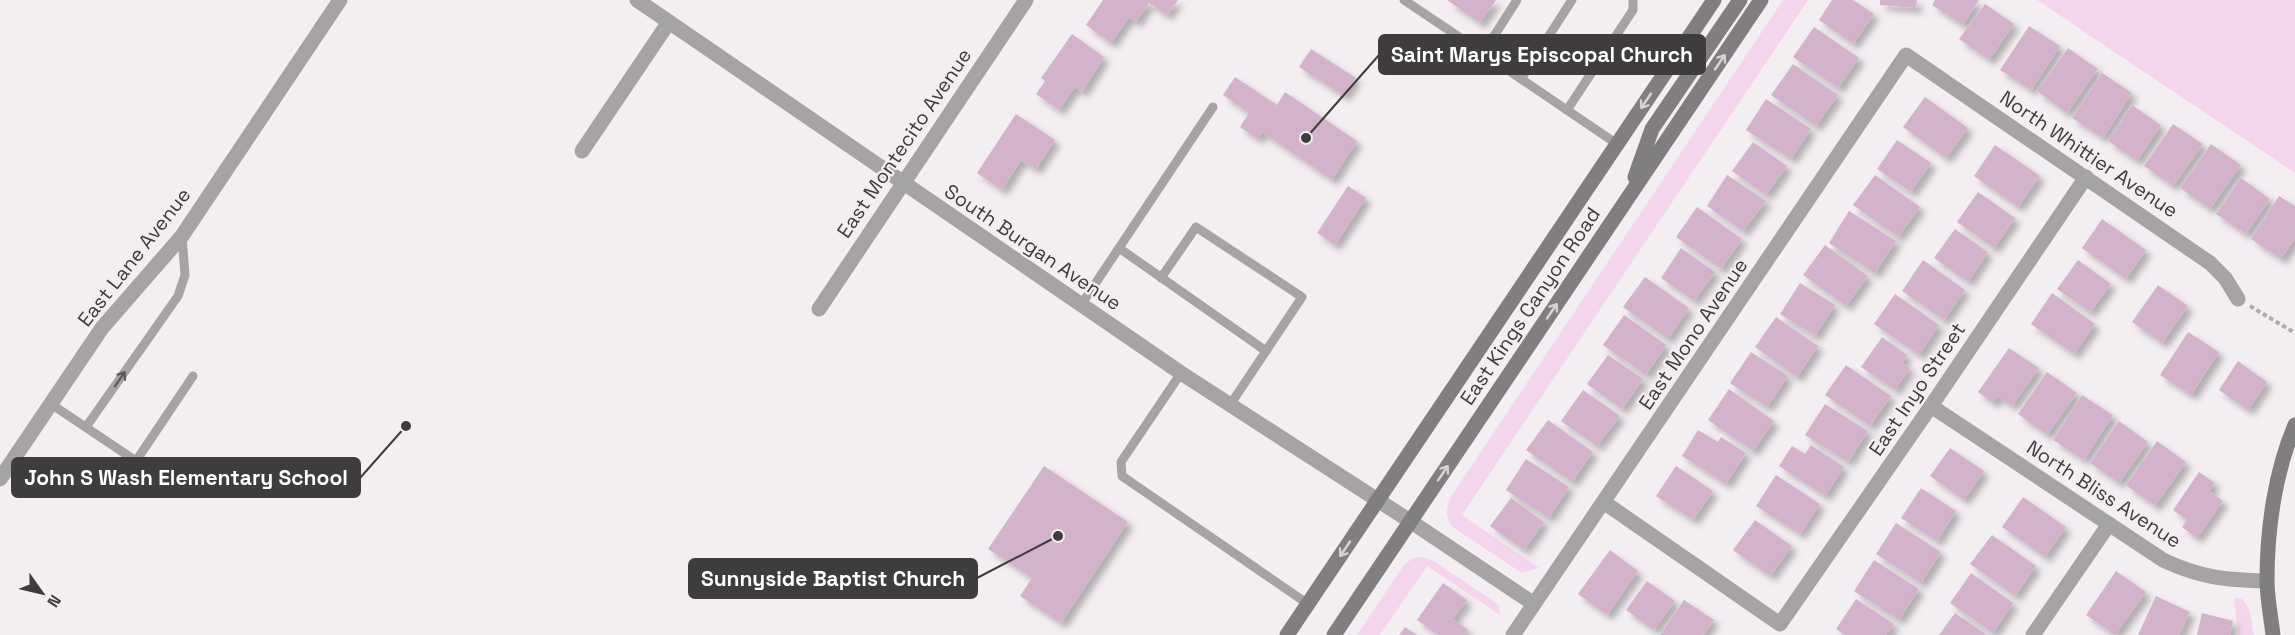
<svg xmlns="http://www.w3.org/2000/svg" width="2295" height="635" font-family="'Space Grotesk',sans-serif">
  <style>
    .green { fill: #f3d6ed }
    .building { fill: #d2b3cb; filter: url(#shadow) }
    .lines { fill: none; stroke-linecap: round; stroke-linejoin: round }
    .path { stroke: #afabae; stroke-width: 4; stroke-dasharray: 4.5 3; stroke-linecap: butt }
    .lane { stroke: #a5a3a5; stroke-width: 9 }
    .street { stroke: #a5a3a5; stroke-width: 15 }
    .secondary { stroke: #817e81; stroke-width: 15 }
    .oneway { stroke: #d6d2d5 }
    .oneway2 { stroke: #5d5b5c }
    .labels { text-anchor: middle; stroke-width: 4.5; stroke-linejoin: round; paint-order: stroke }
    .street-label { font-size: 20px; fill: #3e3c3d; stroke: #f2eef1 }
    .leader { fill: none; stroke: #3e3c3d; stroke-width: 2 }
    .callout-dot { fill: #3e3c3d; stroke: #f2eef1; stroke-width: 2 }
    .callout { fill: #3e3c3d; stroke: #3e3c3d; stroke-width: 2 }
    .callout-label { font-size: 21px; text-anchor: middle; font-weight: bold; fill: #fff }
  </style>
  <defs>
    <filter id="shadow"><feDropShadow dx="5.5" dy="5.5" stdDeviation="3" flood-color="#0004"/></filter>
  </defs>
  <rect width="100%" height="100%" fill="#f2eef1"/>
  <g class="green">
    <path d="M1783 0H1808L1462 515 1539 568 1522 573 1454 528C1444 516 1446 509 1452 495Z"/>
    <path d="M2037 0H2295V173Z"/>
    <path d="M1423 557 1432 560 1499 605 1500 615 1427 566 1380 635H1357L1404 565 1413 558Z"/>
    <path d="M2234 598H2240L2244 601 2250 612 2254 635H2238Z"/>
  </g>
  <g class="building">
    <path d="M1103 0H1178L1167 15 1149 3 1136 22 1129 17 1111 43 1086 25Z"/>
    <path d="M1447 0H1496L1480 23Z"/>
    <path d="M1832 0H1853L1874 14 1853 44 1819 20Z"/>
    <path d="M1880 0H1917L1916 8 1880 5Z"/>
    <path d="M1935 0H1979L1963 25 1932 5Z"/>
    <path d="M1985 4 2014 24 1989 60 1959 39Z"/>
    <path d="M2029 26 2060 46 2031 90 2000 70Z"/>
    <path d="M1814 27 1859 58 1838 88 1793 57Z"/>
    <path d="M1072 34 1104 57 1082 92 1075 87 1059 110 1036 94 1045 81 1041 78Z"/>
    <path d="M2068 48 2098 69 2067 113 2037 91Z"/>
    <path d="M1311 49 1356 78 1344 96 1299 67Z"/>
    <path d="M1793 64 1838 95 1816 126 1771 95Z"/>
    <path d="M2102 73 2132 93 2103 138 2072 118Z"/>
    <path d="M1235 77 1277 105 1285 92 1357 141 1332 180 1262 132 1258 139 1240 127 1249 113 1223 95Z"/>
    <path d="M1925 97 1968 128 1946 158 1903 127Z"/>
    <path d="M1766 99 1811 129 1791 159 1746 130Z"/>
    <path d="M2132 105 2161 125 2137 161 2108 141Z"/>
    <path d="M1016 114 1055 140 1036 169 1021 160 1002 190 977 173Z"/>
    <path d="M2173 124 2203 144 2173 186 2144 166Z"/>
    <path d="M1897 140 1931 163 1911 192 1877 169Z"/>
    <path d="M1753 142 1787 166 1766 195 1732 171Z"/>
    <path d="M2211 144 2241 165 2210 209 2180 188Z"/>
    <path d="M1995 145 2040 176 2018 207 1974 176Z"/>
    <path d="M1727 175 1766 201 1743 231 1707 206Z"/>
    <path d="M1875 175 1920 207 1898 237 1853 205Z"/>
    <path d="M2241 178 2270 199 2246 234 2216 214Z"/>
    <path d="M1348 186 1366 198 1335 245 1317 233Z"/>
    <path d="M1978 192 2015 218 1994 248 1957 222Z"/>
    <path d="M2279 196 2295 206V238L2281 259 2251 239Z"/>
    <path d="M1697 207 1742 239 1721 269 1676 237Z"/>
    <path d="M1849 211 1896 241 1875 273 1829 243Z"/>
    <path d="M2102 219 2146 250 2126 279 2082 248Z"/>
    <path d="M1955 229 1988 252 1968 282 1934 258Z"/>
    <path d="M1825 245 1868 276 1846 306 1803 275Z"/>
    <path d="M1681 248 1715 272 1694 301 1661 278Z"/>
    <path d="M1923 260 1965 290 1944 320 1902 291Z"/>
    <path d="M2078 260 2111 284 2090 312 2057 289Z"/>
    <path d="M1645 277 1689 308 1668 339 1623 307Z"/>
    <path d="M1800 283 1835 305 1815 336 1780 314Z"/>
    <path d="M2158 285 2188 306 2162 343 2132 322Z"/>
    <path d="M2052 293 2095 324 2074 354 2031 324Z"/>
    <path d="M1895 294 1939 325 1919 355 1874 324Z"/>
    <path d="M1624 315 1666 345 1646 375 1603 345Z"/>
    <path d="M1776 317 1818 346 1797 377 1755 347Z"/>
    <path d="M2188 332 2219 352 2191 395 2160 375Z"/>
    <path d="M1882 337 1907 355 1902 363 1910 368 1895 390 1861 367Z"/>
    <path d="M2009 348 2039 368 2012 406 1998 396 1993 403 1978 392Z"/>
    <path d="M1751 352 1788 376 1767 407 1730 383Z"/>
    <path d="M1608 355 1643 379 1622 409 1587 384Z"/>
    <path d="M2238 361 2267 382 2248 410 2219 390Z"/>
    <path d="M1846 365 1891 396 1870 426 1825 395Z"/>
    <path d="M2047 372 2077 393 2047 435 2018 414Z"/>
    <path d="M1729 389 1774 421 1753 451 1708 420Z"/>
    <path d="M1583 390 1620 416 1597 446 1561 421Z"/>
    <path d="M2082 395 2113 415 2084 460 2053 440Z"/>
    <path d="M1825 404 1868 431 1848 462 1805 435Z"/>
    <path d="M1548 420 1593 452 1572 482 1526 450Z"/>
    <path d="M2119 421 2148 442 2119 483 2090 463Z"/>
    <path d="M1698 430 1718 442 1721 437 1746 453 1726 484 1682 456Z"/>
    <path d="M2157 441 2186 462 2155 506 2126 485Z"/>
    <path d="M1811 445 1844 467 1825 496 1779 466 1792 446 1805 454Z"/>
    <path d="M1950 448 1984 471 1964 500 1930 476Z"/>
    <path d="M1526 459 1569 487 1549 518 1506 490Z"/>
    <path d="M1044 466 1128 522 1061 623 1020 596 1032 578 988 549Z"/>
    <path d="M1676 466 1713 491 1693 520 1656 496Z"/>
    <path d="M2199 472 2215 483 2209 491 2223 501 2197 538 2182 527 2187 520 2173 510Z"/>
    <path d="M1776 475 1820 504 1800 534 1756 506Z"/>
    <path d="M1921 488 1956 511 1937 541 1901 518Z"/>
    <path d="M2023 497 2066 527 2045 557 2002 527Z"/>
    <path d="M1511 498 1544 522 1524 550 1490 526Z"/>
    <path d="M1755 520 1792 546 1770 576 1733 550Z"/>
    <path d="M1896 523 1941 552 1921 583 1876 554Z"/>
    <path d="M1992 535 2036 566 2015 596 1970 564Z"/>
    <path d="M1610 550 1638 571 1607 615 1578 594Z"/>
    <path d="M1874 560 1919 589 1899 620 1854 591Z"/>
    <path d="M2116 571 2146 592 2115 635 2086 615Z"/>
    <path d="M1971 573 2013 603 1993 633 1950 603Z"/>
    <path d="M1647 581 1675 601 1654 630 1626 610Z"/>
    <path d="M1443 583 1467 600 1453 619 1468 630 1465 635H1438L1417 620Z"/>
    <path d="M2156 596 2190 612 2179 635H2138Z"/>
    <path d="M1856 599 1894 624 1886 635H1845L1836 629Z"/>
    <path d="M1684 600 1714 620 1703 635H1660Z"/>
    <path d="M1955 613 1987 635H1939Z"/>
    <path d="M2202 613 2233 621 2230 635H2197Z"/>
    <path d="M1405 627 1417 635H1399Z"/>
  </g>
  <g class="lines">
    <path class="path" d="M2250 306 2295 333"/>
    <g class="lane">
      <path d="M1404 0 1483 53"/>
      <path d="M1517 0 1483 53 1617 144"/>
      <path d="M1521 79 1572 0"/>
      <path d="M1567 110 1633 10V0"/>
      <path d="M1119 248 1266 351 1302 297 1196 227 1161 278"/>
      <path d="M1081 305 1213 107"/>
      <path d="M1181 373 1121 462 1122 476 1308 604"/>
      <path d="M51 404 136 461 193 376"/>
      <path d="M1230 405 1266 351"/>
      <path d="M86 427 178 296 185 275 182 236"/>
    </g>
    <g class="street">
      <path d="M637 0 1181 373 1410 521 1534 604"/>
      <path d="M582 151 669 22"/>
      <path d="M819 309 1026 0"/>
      <path d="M1931 406 2163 560C2201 578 2226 580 2267 581"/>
      <path d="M0 479 102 328 182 236 340 0"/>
      <path d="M1605 503 1780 624 1931 406 2086 177"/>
      <path d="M1513 635 1906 55 2210 263 2225 278 2238 299"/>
      <path d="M2033 635 2109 524"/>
    </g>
    <g class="secondary">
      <path d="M1635 177 1652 129 1740 0"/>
      <path d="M1287 635 1714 0"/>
      <path d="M1334 635 1761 0"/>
      <path d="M2273 635C2271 617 2267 598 2267 580 2267 529 2275 472 2295 425"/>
    </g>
  </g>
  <defs><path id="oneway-shaft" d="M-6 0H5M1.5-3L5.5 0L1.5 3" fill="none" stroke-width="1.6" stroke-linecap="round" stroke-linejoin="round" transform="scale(1.5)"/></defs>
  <g class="oneway">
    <use href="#oneway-shaft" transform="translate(1720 62) rotate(-56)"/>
    <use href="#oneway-shaft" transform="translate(1646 101) rotate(124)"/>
    <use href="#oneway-shaft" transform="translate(1552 311) rotate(-56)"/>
    <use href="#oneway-shaft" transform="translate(1443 473) rotate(-56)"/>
    <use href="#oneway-shaft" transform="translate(1345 549) rotate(124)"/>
  </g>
  <use class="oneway2" href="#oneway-shaft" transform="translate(120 379) rotate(-55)"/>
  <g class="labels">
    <g class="street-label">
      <text transform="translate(904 143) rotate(-56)" y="7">East Montecito Avenue</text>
      <text transform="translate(2089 154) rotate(34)" y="7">North Whittier Avenue</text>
      <text transform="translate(1033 247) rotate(34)" y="7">South Burgan Avenue</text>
      <text transform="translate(134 257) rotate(-52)" y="7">East Lane Avenue</text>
      <text transform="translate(1530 306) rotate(-56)" y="7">East Kings Canyon Road</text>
      <text transform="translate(1693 334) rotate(-56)" y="7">East Mono Avenue</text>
      <text transform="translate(1917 389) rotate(-56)" y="7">East Inyo Street</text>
      <text transform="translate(2104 494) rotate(33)" y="7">North Bliss Avenue</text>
    </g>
  </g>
  <path class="leader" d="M1306 138L1379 55M406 426L360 478M1058 536L977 578"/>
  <g class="callout-dot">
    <circle cx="1306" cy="138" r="6"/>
    <circle cx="406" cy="426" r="6"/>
    <circle cx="1058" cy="536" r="6"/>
  </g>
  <g class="callout">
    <rect x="1379" y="35" width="326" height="39" rx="6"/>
    <rect x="12" y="458" width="348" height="39" rx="6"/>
    <rect x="689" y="559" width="288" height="39" rx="6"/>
  </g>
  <g class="callout-label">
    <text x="1542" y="62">Saint Marys Episcopal Church</text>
    <text x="186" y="485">John S Wash Elementary School</text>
    <text x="833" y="586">Sunnyside Baptist Church</text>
  </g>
  <g transform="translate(42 593) rotate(124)" stroke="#f2eef1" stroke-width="4.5" paint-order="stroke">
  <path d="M0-4.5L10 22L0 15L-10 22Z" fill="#3e3c3d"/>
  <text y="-9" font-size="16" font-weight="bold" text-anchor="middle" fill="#3e3c3d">N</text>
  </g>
</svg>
